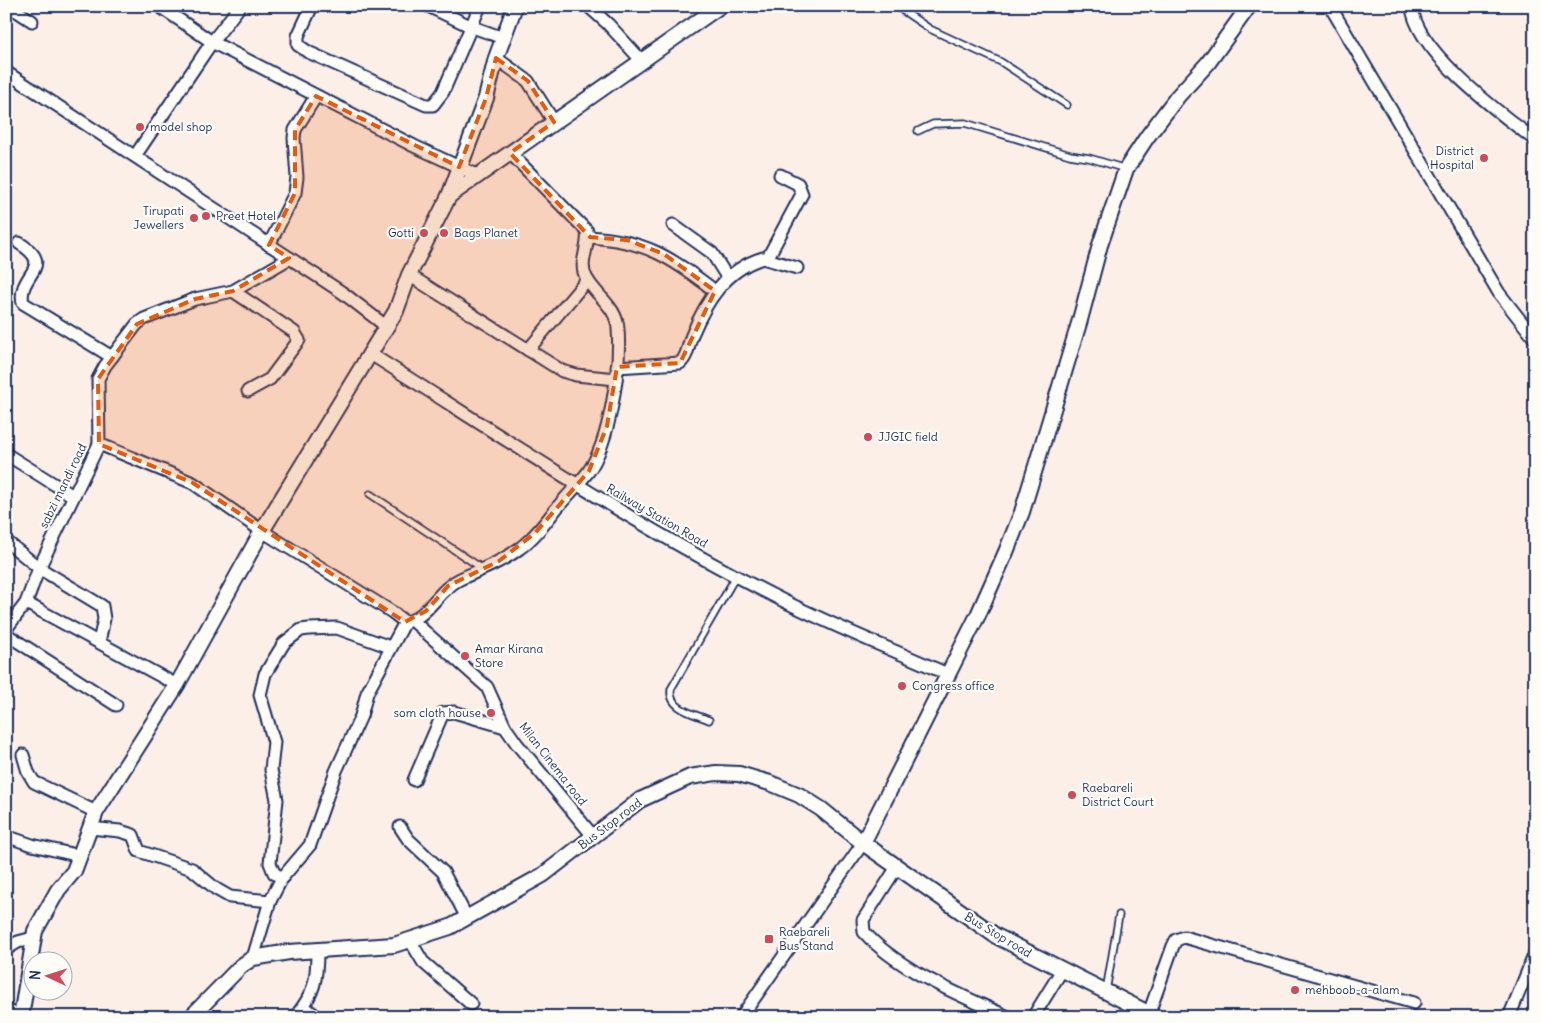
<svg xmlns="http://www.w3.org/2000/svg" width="1541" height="1023" font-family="Delius,sans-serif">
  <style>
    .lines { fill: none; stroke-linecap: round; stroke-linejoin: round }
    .service-casing { stroke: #1b2f5e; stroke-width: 9 }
    .minor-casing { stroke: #1b2f5e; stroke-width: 15 }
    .tertiary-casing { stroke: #1b2f5e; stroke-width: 18 }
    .service { stroke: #fdfcf7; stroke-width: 5.5 }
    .minor { stroke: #fdfcf7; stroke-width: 11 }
    .tertiary { stroke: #fdfcf7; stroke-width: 14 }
    .marked { fill: #e8590c; fill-opacity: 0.2; stroke: #e8590c; stroke-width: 4; stroke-dasharray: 10 6; stroke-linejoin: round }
    .poi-dot { fill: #d1495b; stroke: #fdfcf7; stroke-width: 2 }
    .labels { text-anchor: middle; stroke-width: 4.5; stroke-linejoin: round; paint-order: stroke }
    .poi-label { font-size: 12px; fill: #1b2f5e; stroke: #fdfcf7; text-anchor: start }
    .street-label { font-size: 12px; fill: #1b2f5e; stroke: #fdfcf7 }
  </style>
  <rect width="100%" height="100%" fill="#fcefe8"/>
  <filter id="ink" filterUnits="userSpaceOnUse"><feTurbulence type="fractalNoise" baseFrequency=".02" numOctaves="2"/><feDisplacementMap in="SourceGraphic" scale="10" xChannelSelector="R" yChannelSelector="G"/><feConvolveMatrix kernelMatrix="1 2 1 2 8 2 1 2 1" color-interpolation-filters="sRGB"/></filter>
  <g filter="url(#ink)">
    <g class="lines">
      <defs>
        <g id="service">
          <path d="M896 6 930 29 1001 62 1067 105"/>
          <path d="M918 131 933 124 965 123 1070 155 1089 158 1126 169"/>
          <path d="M370 494 483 569"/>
          <path d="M709 720C695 714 668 709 671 689L736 576"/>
          <path d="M1106 991 1119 915"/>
        </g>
        <g id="minor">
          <path d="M9 6 32 21"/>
          <path d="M159 6 212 42 414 146 479 176"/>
          <path d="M312 6 298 36V45L308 52 426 105H433L443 92 480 6"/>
          <path d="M428 6 470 26 503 38"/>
          <path d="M588 6 608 24 642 61"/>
          <path d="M1330 6 1499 293 1535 339"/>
          <path d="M1412 6C1414 50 1501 114 1535 140"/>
          <path d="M496 58 528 81 554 122"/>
          <path d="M6 72 343 293 387 327"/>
          <path d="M135 156 212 42 240 6"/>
          <path d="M673 225 712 253 727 277"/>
          <path d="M588 237C645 240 671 257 715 291"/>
          <path d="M19 243C58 267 16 274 23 303L112 357"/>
          <path d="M269 245 295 193 297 177 294 138 295 130 316 96"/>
          <path d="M767 259 802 194 798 184 780 175"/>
          <path d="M409 275 562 371 576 375 616 379"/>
          <path d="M233 291 294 332 299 340 270 379 248 391"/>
          <path d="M528 350 587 280"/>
          <path d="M369 353C503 437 633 525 774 596 830 625 889 648 947 674"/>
          <path d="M617 367 680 363C688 357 688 344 692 335 706 301 726 269 763 258L797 268"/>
          <path d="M99 444 193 483 262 531 392 612 405 622 367 693 361 716 336 771 310 845 282 878 270 901 253 958"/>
          <path d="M6 454 73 496"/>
          <path d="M6 541 39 568 26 603 177 685"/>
          <path d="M413 621 487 687 505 727 517 744 593 836"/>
          <path d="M405 622C427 619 437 590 460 579 480 570 502 562 520 548 534 538 545 523 556 509 566 497 578 485 588 472 610 442 621 366 618 329 617 307 597 297 587 279 577 264 590 248 587 231L510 153"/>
          <path d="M6 629 26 603"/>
          <path d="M6 634 116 705"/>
          <path d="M99 642 104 619 102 606 39 568 99 444 98 379 105 366 137 324 144 319 195 299 233 291 290 258"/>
          <path d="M23 755 28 772 34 782 96 812"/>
          <path d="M414 780 443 713 454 712 505 727"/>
          <path d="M400 827 408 839 443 872 467 918"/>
          <path d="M90 828 120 831 133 835 139 851 192 869 216 889 230 897 270 901"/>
          <path d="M6 836 32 845 80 856"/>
          <path d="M897 867 863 920 864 932C899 971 961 995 1008 1017"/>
          <path d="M282 878 274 873 270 863 277 800 271 770 274 742 260 695 265 674 284 643 301 630 309 629 337 628 390 647"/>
          <path d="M411 942 423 962 471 1004"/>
          <path d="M6 949 18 942 33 938"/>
          <path d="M304 1007 318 1017"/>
          <path d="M6 1010 21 1016"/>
          <path d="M1149 1013 1173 946 1176 940 1184 937 1414 1003"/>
          <path d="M295 1017C315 993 317 980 317 950"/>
          <path d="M741 1017 863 843"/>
          <path d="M1033 1017 1062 970"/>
          <path d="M1509 1017 1535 953"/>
        </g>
        <g id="tertiary">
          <path d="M449 196 486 98 496 58 515 6"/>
          <path d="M863 843 978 615 1006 552 1022 512 1080 320 1100 245 1126 169 1147 137 1178 96 1208 63 1249 6"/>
          <path d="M21 1017 35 931 58 890 74 871 96 812 177 685 262 531 396 311 409 275 449 196 720 6"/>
          <path d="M191 1017 241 966 253 958 289 952 394 945 450 927 543 875 640 800 690 777 716 773 739 774 770 783 799 795 821 809 863 843 996 936 1156 1017"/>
        </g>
      </defs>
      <use href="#service" class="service-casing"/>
      <use href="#minor" class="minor-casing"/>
      <use href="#tertiary" class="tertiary-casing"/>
      <use href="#service" class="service"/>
      <use href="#minor" class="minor"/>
      <use href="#tertiary" class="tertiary"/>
    </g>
  </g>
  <path class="marked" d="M496 58 528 81 554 122 510 153 590 237 627 240 664 254 715 291 680 363 617 367 607 426 589 471 535 533 499 561 448 586 426 611 405 622 193 483 99 444 98 379 137 324 195 299 233 291 289 258 269 245 295 193V130L316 96 459 167 486 98Z"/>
  <g class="poi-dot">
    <circle cx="140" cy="127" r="5"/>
    <circle cx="1484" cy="158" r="5"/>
    <circle cx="206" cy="216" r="5"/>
    <circle cx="194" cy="218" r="5"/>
    <circle cx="424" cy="233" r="5"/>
    <circle cx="444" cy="233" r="5"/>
    <circle cx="868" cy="437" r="5"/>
    <circle cx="465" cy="656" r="5"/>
    <circle cx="902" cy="686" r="5"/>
    <circle cx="491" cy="713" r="5"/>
    <circle cx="1072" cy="795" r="5"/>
    <rect x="764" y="934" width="10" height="10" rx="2.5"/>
    <circle cx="1295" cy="990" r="5"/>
  </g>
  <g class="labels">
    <g class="poi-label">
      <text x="150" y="131">model shop</text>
      <text x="1474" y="155" text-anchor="end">District<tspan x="1474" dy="14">Hospital</tspan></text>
      <text x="184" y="215" text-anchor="end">Tirupati<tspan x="184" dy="14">Jewellers</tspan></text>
      <text x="216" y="220">Preet Hotel</text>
      <text x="414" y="237" text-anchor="end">Gotti</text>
      <text x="454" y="237">Bags Planet</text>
      <text x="878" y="441">JJGIC field</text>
      <text x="475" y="653">Amar Kirana<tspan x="475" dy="14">Store</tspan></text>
      <text x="912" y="690">Congress office</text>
      <text x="481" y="717" text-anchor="end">som cloth house</text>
      <text x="1082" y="792">Raebareli<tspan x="1082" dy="14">District Court</tspan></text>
      <text x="779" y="936">Raebareli<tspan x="779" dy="14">Bus Stand</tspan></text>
      <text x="1305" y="994">mehboob-a-alam</text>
    </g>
    <g class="street-label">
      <text transform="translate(63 486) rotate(-64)" y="4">sabzi mandi road</text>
      <text transform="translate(657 516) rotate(30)" y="4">Railway Station Road</text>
      <text transform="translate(553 764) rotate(52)" y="4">Milan Cinema road</text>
      <text transform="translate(610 824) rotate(-37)" y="4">Bus Stop road</text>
      <text transform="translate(998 935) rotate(31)" y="4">Bus Stop road</text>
    </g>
  </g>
  <rect width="1541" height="1023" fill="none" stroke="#fdfcf7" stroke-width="25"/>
  <rect x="12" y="12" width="1516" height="998" fill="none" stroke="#1b2f5e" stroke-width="2" filter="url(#ink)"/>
  <g transform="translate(48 976) rotate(274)"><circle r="24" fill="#fdfcf7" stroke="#a3aaba"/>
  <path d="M0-4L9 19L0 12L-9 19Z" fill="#d1495b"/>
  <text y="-8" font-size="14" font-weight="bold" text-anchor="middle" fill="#1b2f5e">N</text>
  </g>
</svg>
